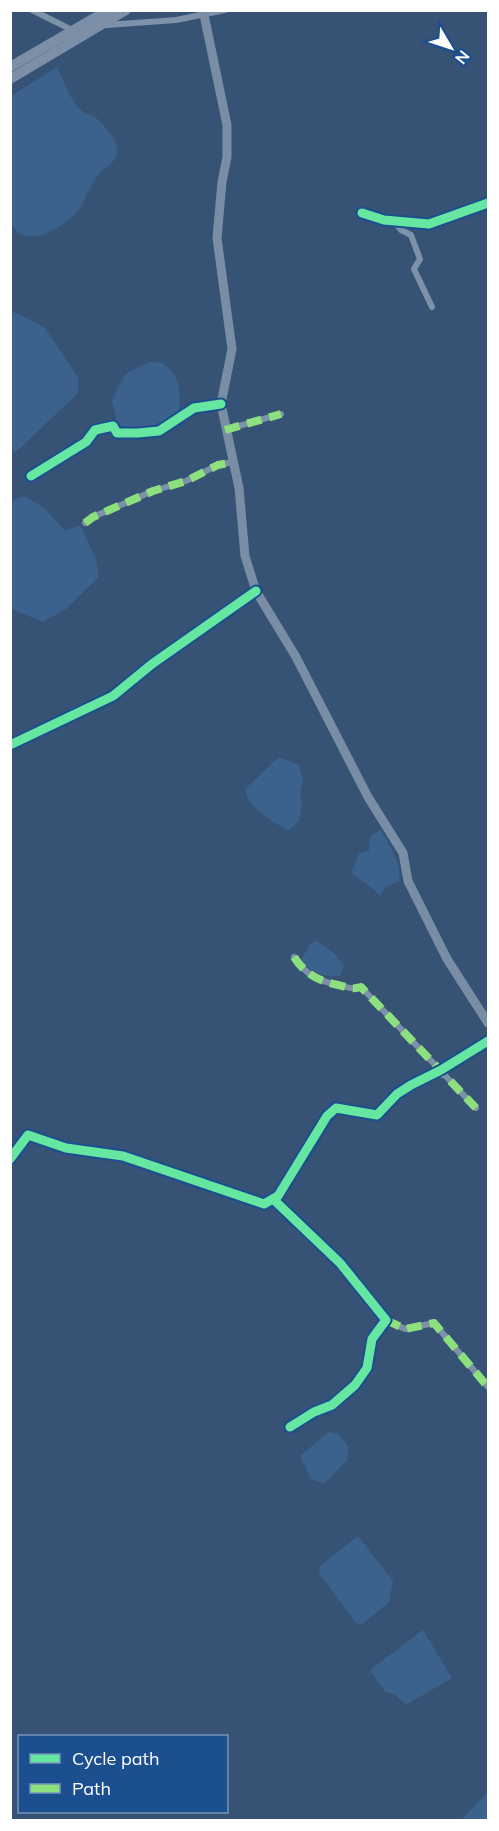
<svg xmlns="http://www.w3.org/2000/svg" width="499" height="1831" font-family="Mulish,sans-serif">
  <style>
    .water { fill: #3b618d }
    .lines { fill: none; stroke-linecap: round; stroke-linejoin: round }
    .minor { stroke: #7d92a8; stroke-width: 6 }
    .secondary { stroke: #798da4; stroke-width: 9 }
    .primary { stroke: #7d8ea7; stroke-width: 10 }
    .quiet { stroke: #8de07e; stroke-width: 8; stroke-dasharray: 15 8; stroke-linecap: butt }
    .cycleway-casing { stroke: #1b4f8f; stroke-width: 13 }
    .cycleway { stroke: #66e7a1; stroke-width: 9 }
  </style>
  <rect width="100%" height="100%" fill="#365274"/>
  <g class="water">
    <path d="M57 67C65 81 69 100 82 111 86 114 91 114 95 117 102 123 115 137 117 147 120 162 105 166 98 175 89 186 86 201 77 212 63 227 26 252 11 224V96Z"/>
    <path d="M15 312 44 327 78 377V393L16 452 10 451V315Z"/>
    <path d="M148 362C152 362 159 362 163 364 181 374 181 396 179 413 175 417 170 423 164 426 149 433 131 430 117 424L112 400 125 374Z"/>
    <path d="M24 496 43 507 65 531 80 525 96 559 99 577 66 609 43 622 11 609V501Z"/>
    <path d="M279 757 299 765 303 781 300 793 302 805 299 821 288 831C272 820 248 809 245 789Z"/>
    <path d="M381 830C390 847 402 862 399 881L386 887 380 896 373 889 351 873 359 854 369 850 370 836Z"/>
    <path d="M316 941C328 947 337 955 344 966L340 976C322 976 312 974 301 960L310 944Z"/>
    <path d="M328 1432 338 1434 349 1447 347 1460 324 1484 311 1479 300 1456Z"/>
    <path d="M358 1536 393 1581 389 1602 362 1625 356 1623 319 1573 320 1566Z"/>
    <path d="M423 1630 452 1678 406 1705 394 1694 385 1692 370 1670Z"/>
    <path d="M488 1792V1820H461Z"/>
  </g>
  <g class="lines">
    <g class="minor">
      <path d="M32 10 74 31"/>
      <path d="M107 25 176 20 225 10"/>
      <path d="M362 213 384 220 429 224 488 203"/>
      <path d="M394 221 401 230 411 235 420 259 414 269 432 307"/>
      <path d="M225 430 281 414"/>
      <path d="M31 476 86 442 95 430 113 426 117 433H138L159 431 194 408 221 404"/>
      <path d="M85 523 93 517 153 491 186 481 218 465 233 462"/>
      <path d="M10 745 113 696 152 664 256 591"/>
      <path d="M294 957C305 974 318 981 338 985 347 987 352 990 361 987L476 1108"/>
      <path d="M10 1159 28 1135 66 1148 123 1156 264 1204 278 1196 327 1116 336 1108 377 1115 397 1094 411 1085 441 1070 488 1041"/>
      <path d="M273 1199 340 1263 386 1320 372 1339 367 1368 355 1385 332 1405 314 1412 290 1427"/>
      <path d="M386 1320 405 1329 434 1323 488 1387"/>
    </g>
    <path class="secondary" d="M203 10 227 125V157L222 182 217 238 232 349 221 404 239 488 245 556 256 591 296 657 368 797 403 853 408 881 447 959 488 1023"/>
    <g class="primary">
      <path d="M10 67 108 10"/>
      <path d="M10 79 126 10"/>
    </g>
    <g class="quiet">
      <path d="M225 430 281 414"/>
      <path d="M85 523 93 517 153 491 186 481 218 465 233 462"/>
      <path d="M294 957C305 974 318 981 338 985 347 987 352 990 361 987L476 1108"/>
      <path d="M386 1320 405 1329 434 1323 488 1387"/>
    </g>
    <defs>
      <g id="cycleway">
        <path d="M362 213 384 220 429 224 488 203"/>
        <path d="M31 476 86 442 95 430 113 426 117 433H138L159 431 194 408 221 404"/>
        <path d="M10 745 113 696 152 664 256 591"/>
        <path d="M10 1159 28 1135 66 1148 123 1156 264 1204 278 1196 327 1116 336 1108 377 1115 397 1094 411 1085 441 1070 488 1041"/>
        <path d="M273 1199 340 1263 386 1320 372 1339 367 1368 355 1385 332 1405 314 1412 290 1427"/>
      </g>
    </defs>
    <use href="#cycleway" class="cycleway-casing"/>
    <use href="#cycleway" class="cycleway"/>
  </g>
  <rect width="499" height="1831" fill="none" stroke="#ffffff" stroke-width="24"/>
  <rect x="18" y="1735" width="210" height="78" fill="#1b4f8f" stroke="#7695bc" stroke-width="1.5"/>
  <rect x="30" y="1754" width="30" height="9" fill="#66e7a1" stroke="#7695bc" stroke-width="1.5"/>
  <text x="72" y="1765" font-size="18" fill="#ffffff">Cycle path</text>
  <rect x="30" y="1784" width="30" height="9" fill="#8de07e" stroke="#7695bc" stroke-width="1.5"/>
  <text x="72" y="1795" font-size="18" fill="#ffffff">Path</text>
  <g transform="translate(451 48) rotate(129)" stroke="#1b4f8f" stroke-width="4.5" paint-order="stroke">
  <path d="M0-4.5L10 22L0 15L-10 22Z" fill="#ffffff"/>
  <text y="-9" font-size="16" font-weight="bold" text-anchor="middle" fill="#ffffff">N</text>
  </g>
</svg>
